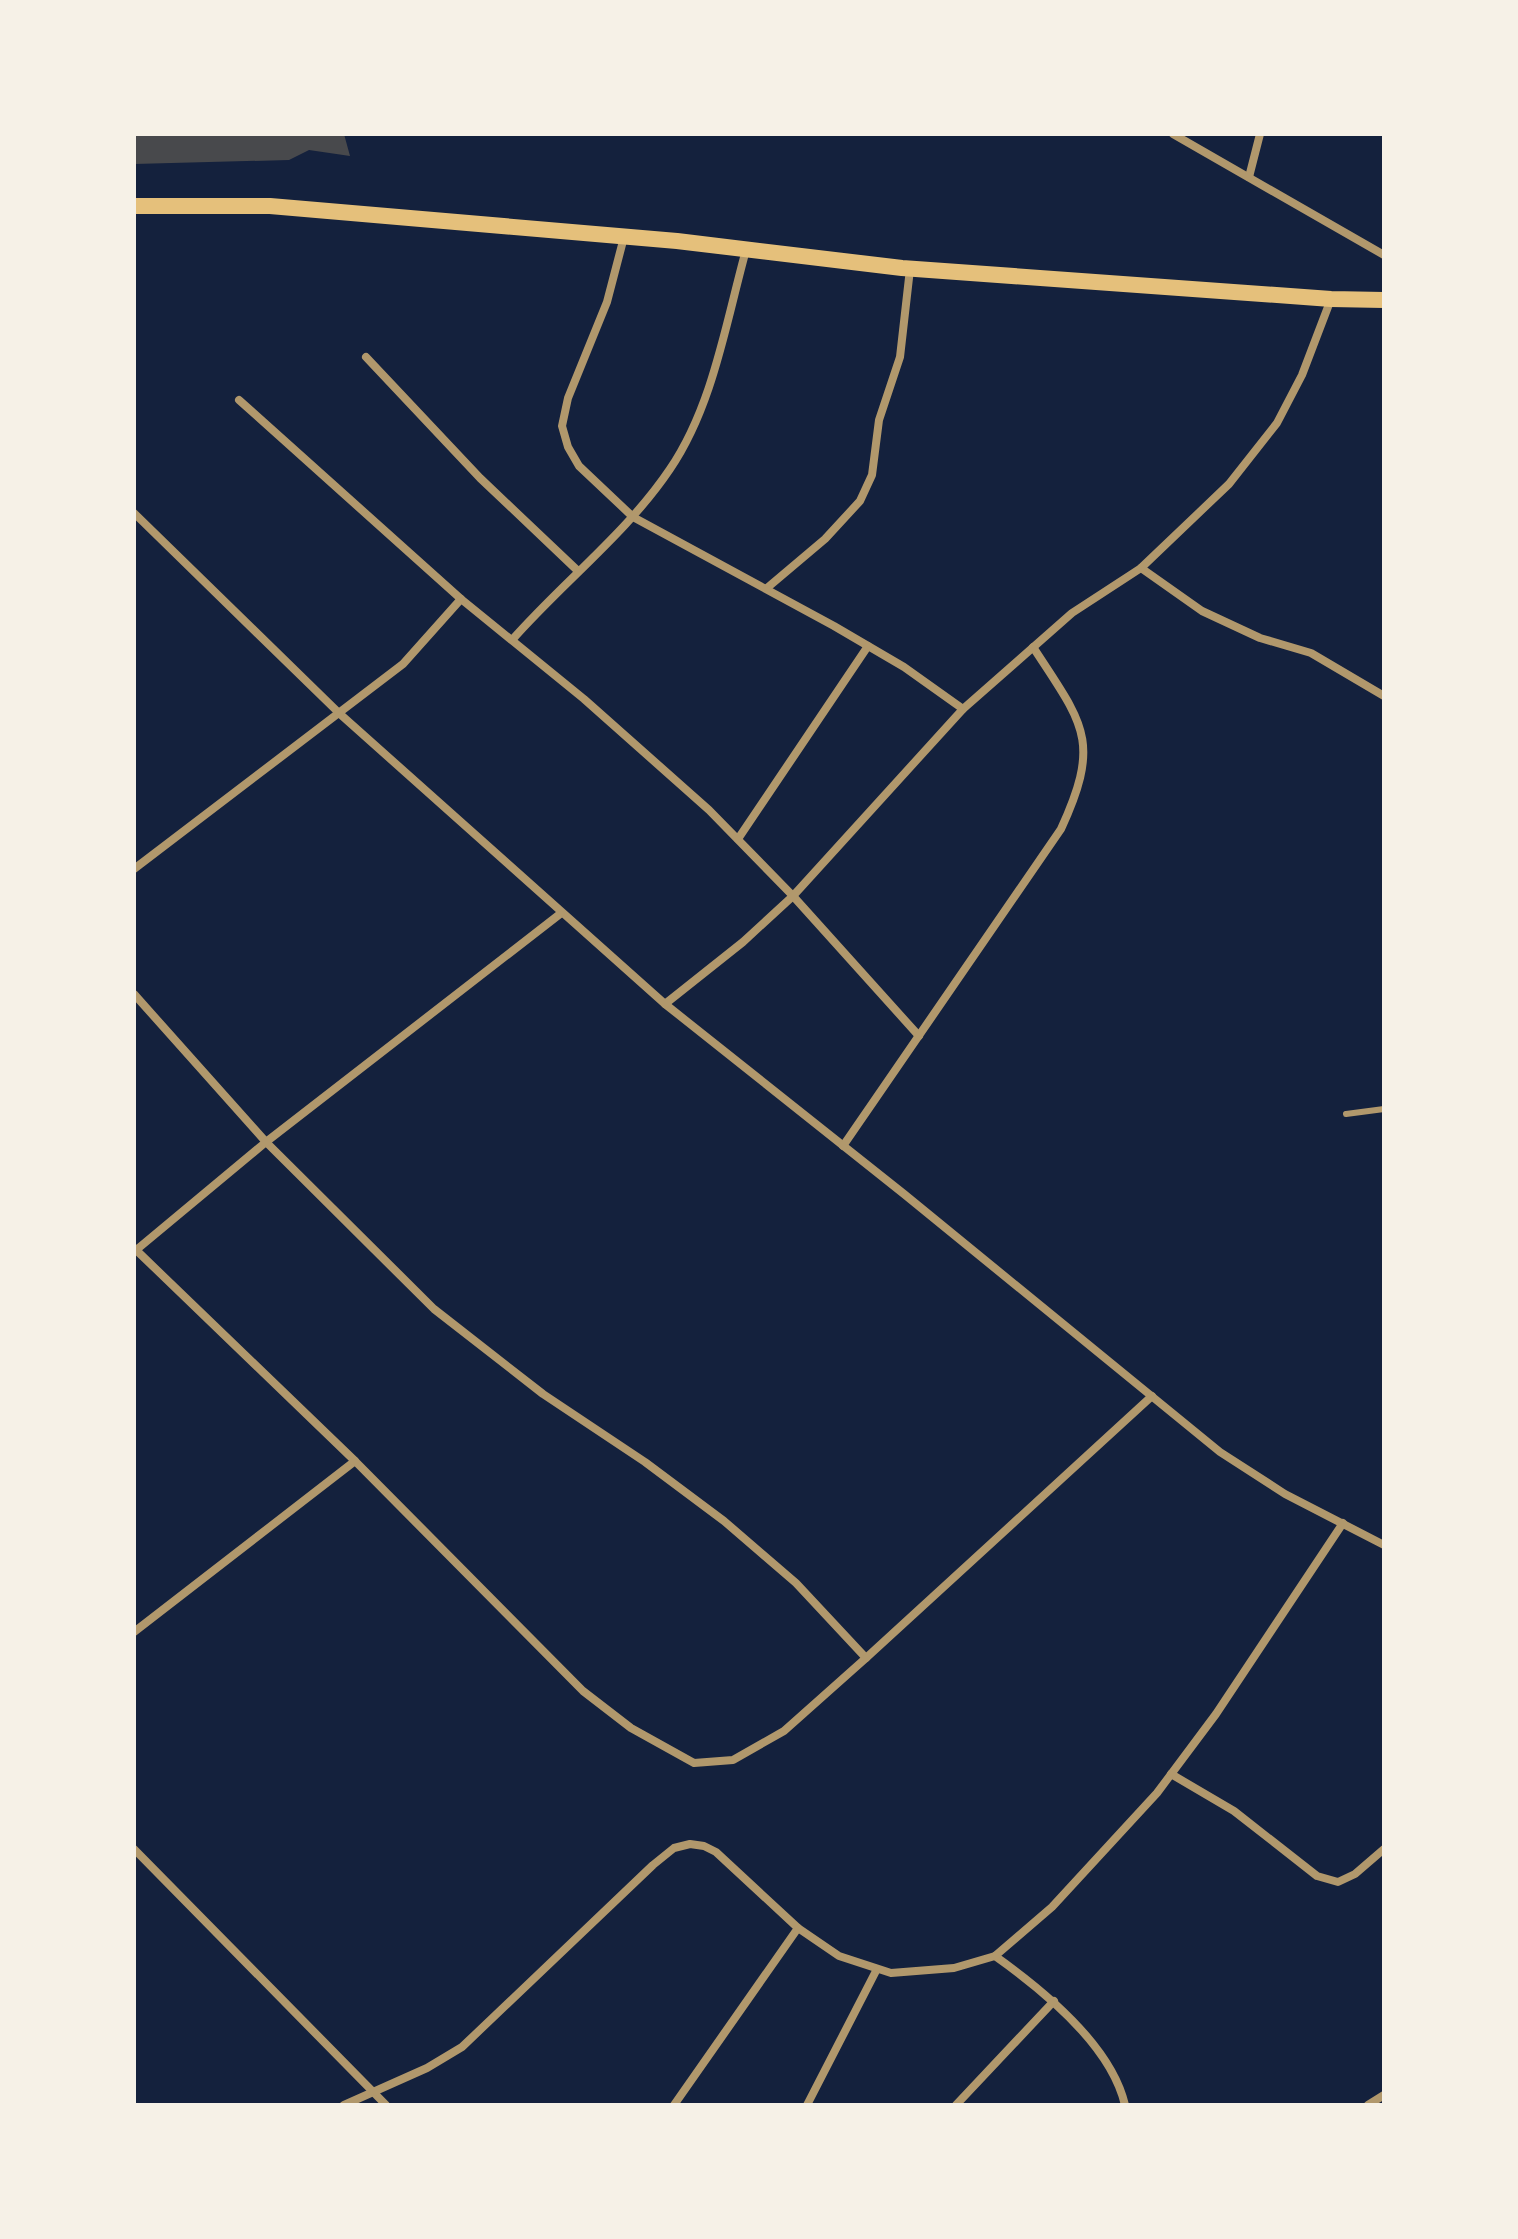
<svg xmlns="http://www.w3.org/2000/svg" width="1518" height="2239" font-family="Poppins,sans-serif">
  <style>
    .building { fill: #48494c }
    .lines { fill: none; stroke-linecap: round; stroke-linejoin: round }
    .service { stroke: #b1986c; stroke-width: 6 }
    .minor { stroke: #b1986c; stroke-width: 8 }
    .secondary { stroke: #e5c07b; stroke-width: 16 }
  </style>
  <rect width="100%" height="100%" fill="#14213d"/>
  <path class="building" d="M134 134H344L350 156 309 150 289 160 134 164Z"/>
  <g class="lines">
    <path class="service" d="M1346 1114 1384 1109"/>
    <g class="minor">
      <path d="M1173 134 1384 255"/>
      <path d="M1249 177 1260 134"/>
      <path d="M624 237 607 302 568 398 562 426 568 447 579 466 633 517 834 626 904 667 963 709"/>
      <path d="M366 357 480 478 578 571"/>
      <path d="M239 400 461 599 584 699 709 810 793 896 919 1036"/>
      <path d="M134 513 340 714 665 1004 904 1194 1220 1452 1285 1494 1384 1545"/>
      <path d="M1141 568 1202 611 1260 638 1311 653 1384 696"/>
      <path d="M767 588 825 539 860 501 872 475 879 420 900 357 910 269"/>
      <path d="M512 640C563 582 627 533 670 469 713 406 726 322 746 250"/>
      <path d="M738 839 868 646"/>
      <path d="M134 869 403 664 461 599"/>
      <path d="M134 994 266 1142 434 1309 543 1394 645 1462 724 1521 796 1583 866 1658 784 1731 733 1760 694 1763 631 1728 583 1691 355 1461 134 1248"/>
      <path d="M665 1004 743 942 793 896 963 709 1072 613 1141 568 1229 484 1277 423 1302 375 1331 299"/>
      <path d="M843 1146 1061 829C1102 740 1083 724 1033 647"/>
      <path d="M135 1251 266 1142 560 914"/>
      <path d="M134 1632 355 1461"/>
      <path d="M866 1658 1152 1396"/>
      <path d="M1171 1774 1234 1811 1317 1876 1338 1882 1355 1874 1384 1849"/>
      <path d="M134 1849 386 2105"/>
      <path d="M995 1956C1043 1990 1111 2045 1125 2105"/>
      <path d="M344 2105 427 2068 462 2047 653 1865 674 1848 690 1844 704 1846 716 1852 798 1928 839 1956 891 1973 954 1968 995 1956 1052 1907 1157 1793 1216 1714 1343 1523"/>
      <path d="M674 2105 798 1928"/>
      <path d="M807 2105 877 1969"/>
      <path d="M956 2105 1054 2001"/>
      <path d="M1368 2105 1384 2095"/>
    </g>
    <path class="secondary" d="M134 206H270L677 241 902 268 1331 299 1384 300"/>
  </g>
  <rect width="1518" height="2239" fill="none" stroke="#f6f1e7" stroke-width="272"/>
</svg>
